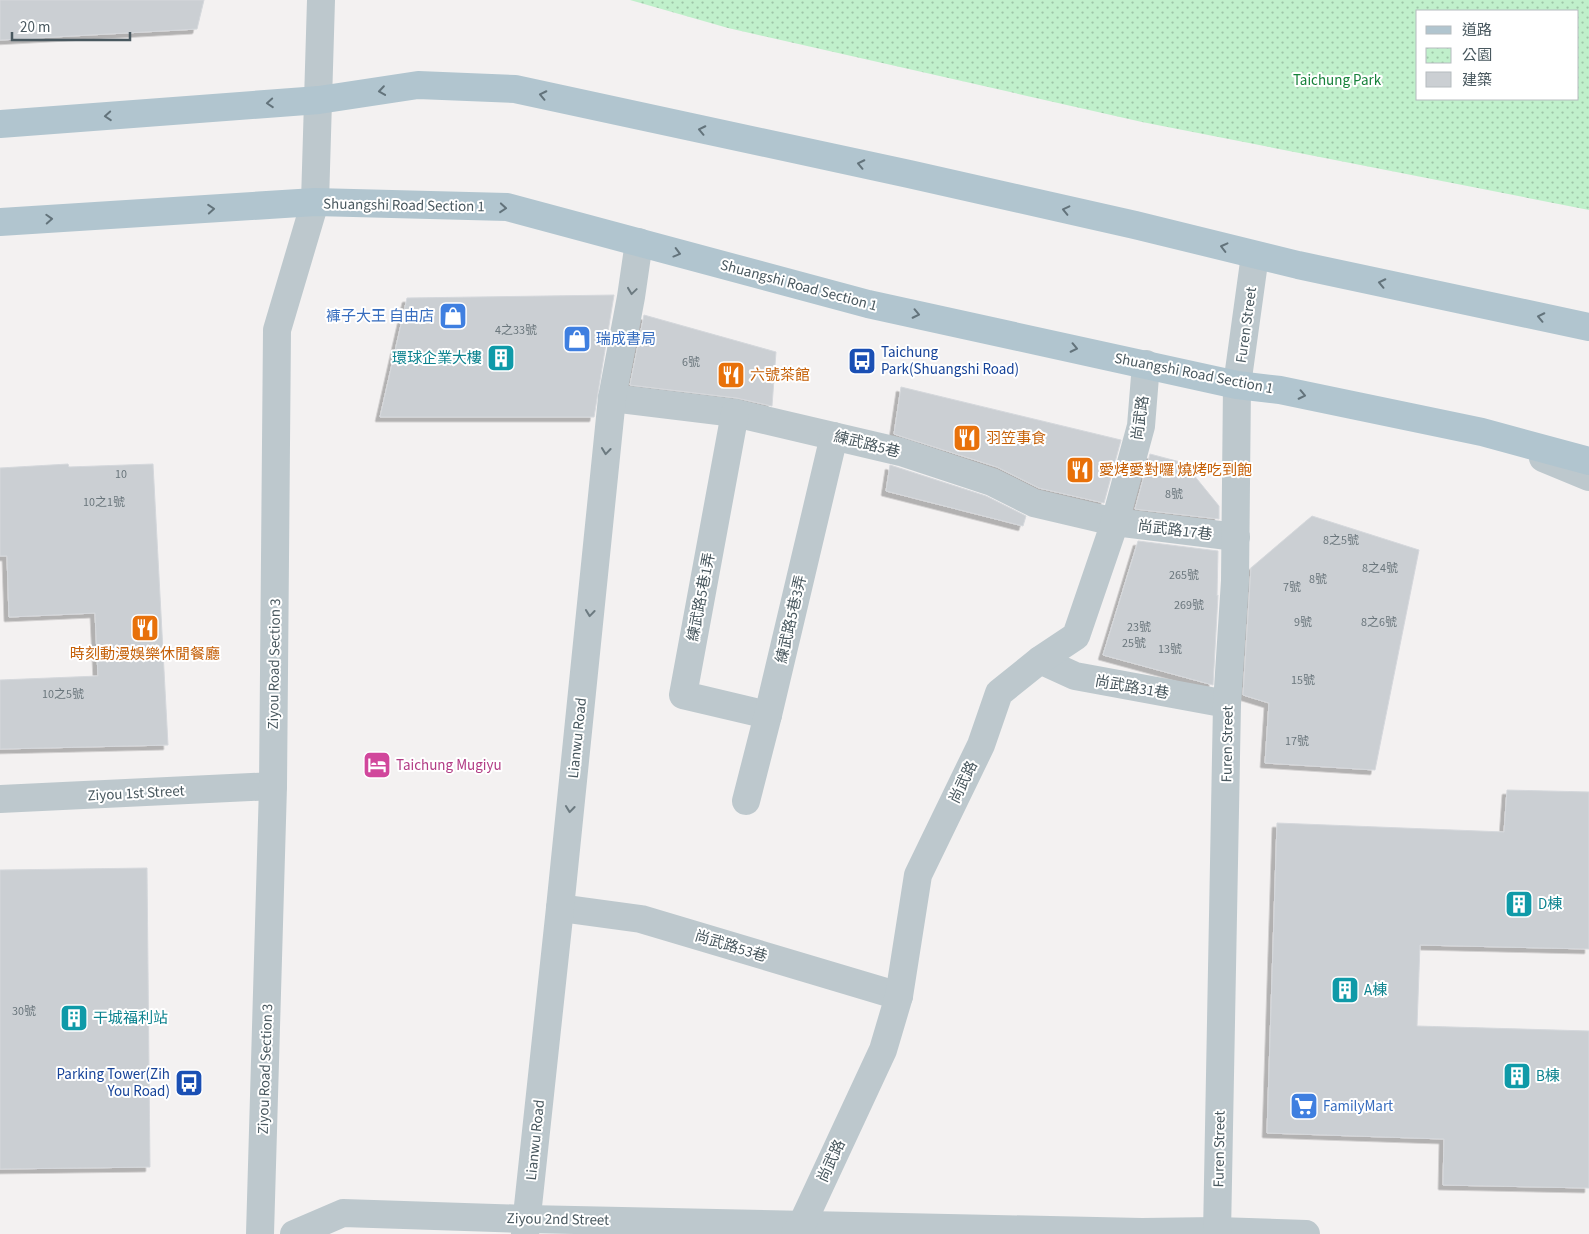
<svg xmlns="http://www.w3.org/2000/svg" width="1589" height="1234" font-family="'Source Sans 3','Noto Sans TC',sans-serif">
  <style>
    .park { fill: url(#park-dots); fill-rule: evenodd }
    .building { fill: #cbcfd3; stroke: #d5d8dc; filter: url(#shadow) }
    .lines { fill: none; stroke-linecap: round; stroke-linejoin: round }
    .minor { stroke: #bdc8cd; stroke-width: 28 }
    .major { stroke: #b1c5cf; stroke-width: 28 }
    .oneway { stroke: #63737b }
    .oneway2 { stroke: #6c7a80 }
    .labels { text-anchor: middle; stroke-width: 4; stroke-linejoin: round; paint-order: stroke }
    .number-label { font-size: 12px; fill: #6a767c }
    .park-label { font-size: 15px; fill: #17823b; stroke: #fff }
    .street-label { font-size: 15px; fill: #49585f; stroke: #fff }
    .shop-label { font-size: 15px; fill: #366cbe; stroke: #fff; text-anchor: start }
    .transit-label { font-size: 15px; fill: #164399; stroke: #fff; text-anchor: start }
    .culture-label { font-size: 15px; fill: #0d838f; stroke: #fff; text-anchor: start }
    .food-label { font-size: 15px; fill: #c56008; stroke: #fff; text-anchor: start }
    .hotel-label { font-size: 15px; fill: #b23c85; stroke: #fff; text-anchor: start }
  </style>
  <defs>
    <pattern id="park-dots" width="8" height="8" patternUnits="userSpaceOnUse" patternTransform="scale(1.25)"><rect width="8" height="8" fill="#c0f0cb"/><path d="M2 2h.1M6 6h.1" fill="none" stroke="#9ec5a8" stroke-width="1.8" stroke-linecap="round"/></pattern>
    <filter id="shadow"><feDropShadow dx="-4.5" dy="4.5" stdDeviation="0" flood-color="#0004"/></filter>
  </defs>
  <rect width="100%" height="100%" fill="#f3f1f1"/>
  <path class="park" d="M630 0H1589V210L1142 122 728 28ZM1418 11H1578V99H1418Z"/>
  <g class="building">
    <path d="M0 0H204L197 29 0 40Z"/>
    <path d="M614 295 594 417H380L407 298Z"/>
    <path d="M644 315 776 352 772 406 737 398 630 385Z"/>
    <path d="M901 387 1121 440 1104 503 1039 488 997 467 894 434Z"/>
    <path d="M1150 454 1184 463 1219 506V519L1135 509Z"/>
    <path d="M68 464 69 467 153 464 168 745 0 749V680L98 676 95 613 9 617 7 556H0V468Z"/>
    <path d="M890 465 986 496 1026 516 1023 526 886 491Z"/>
    <path d="M1312 516 1419 550 1375 770 1265 763 1269 703 1243 695 1251 568Z"/>
    <path d="M1138 541 1218 551 1217 596 1218 595 1213 685 1103 655Z"/>
    <path d="M1507 790 1589 792V949L1420 945 1417 1026 1589 1031V1188L1443 1185 1444 1139 1267 1133 1277 823 1504 832Z"/>
    <path d="M147 868 150 1167 0 1169V870Z"/>
  </g>
  <g class="lines">
    <g class="minor">
      <path d="M612 398 735 413 901 452 992 482 1034 503 1115 522 1236 537"/>
      <path d="M735 413 683 695 768 715"/>
      <path d="M1543 458 1589 477"/>
      <path d="M1040 660 1075 676 1227 704"/>
      <path d="M0 799 273 786"/>
      <path d="M746 801 768 715 834 436"/>
      <path d="M560 908 641 919 899 996"/>
      <path d="M260 1234 273 786 277 330 315 202 321 0"/>
      <path d="M294 1234 343 1213 527 1219 1142 1232 1217 1231 1306 1234"/>
      <path d="M525 1234 560 908 612 398 631 297 639 242"/>
      <path d="M795 1234 802 1224 883 1050 899 996 918 875 981 745 999 693 1040 660 1076 636 1115 522 1141 426 1146 364"/>
      <path d="M1217 1234 1227 704 1235 581 1237 385 1255 255"/>
    </g>
    <g class="major">
      <path d="M0 124 319 100 418 85 515 89 909 174 1135 225 1298 265 1589 327"/>
      <path d="M0 222 315 202 507 207 868 304 1237 385 1280 390 1482 432 1589 461"/>
    </g>
  </g>
  <defs><path id="oneway-chevron" d="M-2-3.5L2.5 0L-2 3.5" fill="none" stroke-width="1.6" stroke-linecap="round" stroke-linejoin="round" transform="scale(1.25)"/></defs>
  <g class="oneway">
    <use href="#oneway-chevron" transform="translate(382 91) rotate(172)"/>
    <use href="#oneway-chevron" transform="translate(543 95) rotate(-168)"/>
    <use href="#oneway-chevron" transform="translate(270 103) rotate(176)"/>
    <use href="#oneway-chevron" transform="translate(108 116) rotate(176)"/>
    <use href="#oneway-chevron" transform="translate(702 130) rotate(-168)"/>
    <use href="#oneway-chevron" transform="translate(861 164) rotate(-168)"/>
    <use href="#oneway-chevron" transform="translate(503 208) rotate(5)"/>
    <use href="#oneway-chevron" transform="translate(211 209) rotate(-4)"/>
    <use href="#oneway-chevron" transform="translate(1066 210) rotate(-167)"/>
    <use href="#oneway-chevron" transform="translate(49 219) rotate(-3)"/>
    <use href="#oneway-chevron" transform="translate(1224 247) rotate(-166)"/>
    <use href="#oneway-chevron" transform="translate(677 253) rotate(15)"/>
    <use href="#oneway-chevron" transform="translate(1382 283) rotate(-168)"/>
    <use href="#oneway-chevron" transform="translate(916 314) rotate(12)"/>
    <use href="#oneway-chevron" transform="translate(1541 317) rotate(-168)"/>
    <use href="#oneway-chevron" transform="translate(1074 348) rotate(12)"/>
    <use href="#oneway-chevron" transform="translate(1302 395) rotate(12)"/>
  </g>
  <g class="oneway2">
    <use href="#oneway-chevron" transform="translate(632 291) rotate(98)"/>
    <use href="#oneway-chevron" transform="translate(606 451) rotate(96)"/>
    <use href="#oneway-chevron" transform="translate(590 613) rotate(96)"/>
    <use href="#oneway-chevron" transform="translate(570 809) rotate(96)"/>
  </g>
  <defs>
    <symbol id="shop-square" viewBox="-11 -11 22 22"><rect x="-9" y="-9" width="18" height="18" rx="4" fill="#3f7fe0" stroke="#fff"/><path d="M-5-2.5h2.3a2.7 3.5 0 0 1 5.4 0H5L5.5 6h-11ZM-1.5-2.5h3a1.5 2.3 0 0 0-3 0Z" fill="#fff"/></symbol>
    <symbol id="building-square" viewBox="-11 -11 22 22"><rect x="-9" y="-9" width="18" height="18" rx="4" fill="#0f9aa8" stroke="#fff"/><path d="M-4-6H4V6H1V3H-1V6H-4ZM-2.5-4.3h1.7v1.8h-1.7ZM.8-4.3h1.7v1.8H.8ZM-2.5-1h1.7V.8h-1.7ZM.8-1h1.7V.8H.8Z" fill="#fff"/></symbol>
    <symbol id="bus-square" viewBox="-11 -11 22 22"><rect x="-9" y="-9" width="18" height="18" rx="4" fill="#1a4fb4" stroke="#fff"/><path d="M-5-6H5V4H4V6H2V4H-2V6H-4V4H-5ZM-3.5-4V0h7V-4ZM-3.5 1.2v1.5H-2V1.2ZM2 1.2v1.5H3.5V1.2Z" fill="#fff"/></symbol>
    <symbol id="restaurant-square" viewBox="-11 -11 22 22"><rect x="-9" y="-9" width="18" height="18" rx="4" fill="#e8710a" stroke="#fff"/><path d="M-5-6h1v4h1v-4h1v4h1v-4h1v5L-1.5 .5V6h-2V.5L-5-1ZM5-6V6H3V1.5H1.5Q1.5-4 5-6Z" fill="#fff"/></symbol>
    <symbol id="hotel-square" viewBox="-11 -11 22 22"><rect x="-9" y="-9" width="18" height="18" rx="4" fill="#d1479c" stroke="#fff"/><path d="M-6-4.5h1.5V1H6V5H4.5V3h-9V5H-6ZM-4 0a1.8 1.8 0 1 1 3.6 0ZM.5 0V-2.5h3Q6-2.5 6 0Z" fill="#fff"/></symbol>
    <symbol id="supermarket-square" viewBox="-11 -11 22 22"><rect x="-9" y="-9" width="18" height="18" rx="4" fill="#3f7fe0" stroke="#fff"/><path d="M-6-5.5h2.5l.6 2H6L4.5 2H-2.5L-4.4-4H-6ZM-1.5 3.2a1.3 1.3 0 1 0 .1 0ZM3 3.2a1.3 1.3 0 1 0 .1 0Z" fill="#fff"/></symbol>
  </defs>
  <g fill-rule="evenodd">
    <use href="#shop-square" x="437" y="300" width="32" height="32"/>
    <use href="#shop-square" x="561" y="323" width="32" height="32"/>
    <use href="#building-square" x="485" y="342" width="32" height="32"/>
    <use href="#bus-square" x="846" y="345" width="32" height="32"/>
    <use href="#restaurant-square" x="715" y="359" width="32" height="32"/>
    <use href="#restaurant-square" x="951" y="422" width="32" height="32"/>
    <use href="#restaurant-square" x="1064" y="454" width="32" height="32"/>
    <use href="#restaurant-square" x="129" y="612" width="32" height="32"/>
    <use href="#hotel-square" x="361" y="749" width="32" height="32"/>
    <use href="#building-square" x="1503" y="888" width="32" height="32"/>
    <use href="#building-square" x="1329" y="974" width="32" height="32"/>
    <use href="#building-square" x="58" y="1002" width="32" height="32"/>
    <use href="#building-square" x="1501" y="1060" width="32" height="32"/>
    <use href="#bus-square" x="173" y="1067" width="32" height="32"/>
    <use href="#supermarket-square" x="1288" y="1090" width="32" height="32"/>
  </g>
  <g class="labels">
    <g class="number-label">
      <text x="516" y="334">4之33號</text>
      <text x="691" y="366">6號</text>
      <text x="121" y="478">10</text>
      <text x="1174" y="498">8號</text>
      <text x="104" y="506">10之1號</text>
      <text x="1341" y="544">8之5號</text>
      <text x="1380" y="572">8之4號</text>
      <text x="1184" y="579">265號</text>
      <text x="1318" y="583">8號</text>
      <text x="1292" y="591">7號</text>
      <text x="1189" y="609">269號</text>
      <text x="1303" y="626">9號</text>
      <text x="1379" y="626">8之6號</text>
      <text x="1139" y="631">23號</text>
      <text x="1134" y="647">25號</text>
      <text x="1170" y="653">13號</text>
      <text x="1303" y="684">15號</text>
      <text x="63" y="698">10之5號</text>
      <text x="1297" y="745">17號</text>
      <text x="24" y="1015">30號</text>
    </g>
    <g class="park-label">
      <text x="1337" y="85">Taichung Park</text>
    </g>
    <g class="street-label">
      <text transform="translate(404 205) rotate(1)" y="5">Shuangshi Road Section 1</text>
      <text transform="translate(799 285) rotate(15)" y="5">Shuangshi Road Section 1</text>
      <text transform="translate(1246 325) rotate(-82)" y="5">Furen Street</text>
      <text transform="translate(1194 373) rotate(11)" y="5">Shuangshi Road Section 1</text>
      <text transform="translate(1140 418) rotate(-82)" y="5">尚武路</text>
      <text transform="translate(867 444) rotate(14)" y="5">練武路5巷</text>
      <text transform="translate(1175 530) rotate(7)" y="5">尚武路17巷</text>
      <text transform="translate(701 597) rotate(-79)" y="5">練武路5巷1弄</text>
      <text transform="translate(791 619) rotate(-77)" y="5">練武路5巷3弄</text>
      <text transform="translate(274 664) rotate(-89)" y="5">Ziyou Road Section 3</text>
      <text transform="translate(1132 687) rotate(10)" y="5">尚武路31巷</text>
      <text transform="translate(577 738) rotate(-84)" y="5">Lianwu Road</text>
      <text transform="translate(1227 744) rotate(-89)" y="5">Furen Street</text>
      <text transform="translate(963 782) rotate(-64)" y="5">尚武路</text>
      <text transform="translate(136 793) rotate(-3)" y="5">Ziyou 1st Street</text>
      <text transform="translate(731 946) rotate(17)" y="5">尚武路53巷</text>
      <text transform="translate(265 1069) rotate(-88)" y="5">Ziyou Road Section 3</text>
      <text transform="translate(535 1140) rotate(-84)" y="5">Lianwu Road</text>
      <text transform="translate(1219 1149) rotate(-89)" y="5">Furen Street</text>
      <text transform="translate(831 1161) rotate(-65)" y="5">尚武路</text>
      <text transform="translate(558 1219) rotate(1)" y="5">Ziyou 2nd Street</text>
    </g>
    <g class="shop-label">
      <text x="434" y="321" text-anchor="end">褲子大王 自由店</text>
      <text x="596" y="344">瑞成書局</text>
      <text x="1323" y="1111">FamilyMart</text>
    </g>
    <g class="transit-label">
      <text x="881" y="357">Taichung<tspan x="881" dy="17">Park(Shuangshi Road)</tspan></text>
      <text x="170" y="1079" text-anchor="end">Parking Tower(Zih<tspan x="170" dy="17">You Road)</tspan></text>
    </g>
    <g class="culture-label">
      <text x="482" y="363" text-anchor="end">環球企業大樓</text>
      <text x="1538" y="909">D棟</text>
      <text x="1364" y="995">A棟</text>
      <text x="93" y="1023">干城福利站</text>
      <text x="1536" y="1081">B棟</text>
    </g>
    <g class="food-label">
      <text x="750" y="380">六號茶館</text>
      <text x="986" y="443">羽笠事食</text>
      <text x="1099" y="475">愛烤愛對囉 燒烤吃到飽</text>
      <text x="145" y="659" text-anchor="middle">時刻動漫娛樂休閒餐廳</text>
    </g>
    <g class="hotel-label">
      <text x="396" y="770">Taichung Mugiyu</text>
    </g>
  </g>
  <rect x="1416" y="10" width="162" height="90" fill="#ffffff" stroke="#b6bcbf"/>
  <rect x="1426" y="26" width="25" height="8" fill="#b1c5cf" stroke="#b6bcbf"/>
  <text x="1462" y="35" font-size="15" fill="#49585f">道路</text>
  <rect x="1426" y="48" width="25" height="15" fill="url(#park-dots)" stroke="#b6bcbf"/>
  <text x="1462" y="60" font-size="15" fill="#49585f">公園</text>
  <rect x="1426" y="72" width="25" height="15" fill="#cbcfd3" stroke="#b6bcbf"/>
  <text x="1462" y="85" font-size="15" fill="#49585f">建築</text>
  <path d="M12 32v8h118v-8" fill="none" stroke="#49585f" stroke-width="2.5"/>
  <text x="20" y="32" font-size="15" fill="#49585f" stroke="#ffffff" stroke-width="4" paint-order="stroke">20 m</text>
</svg>
